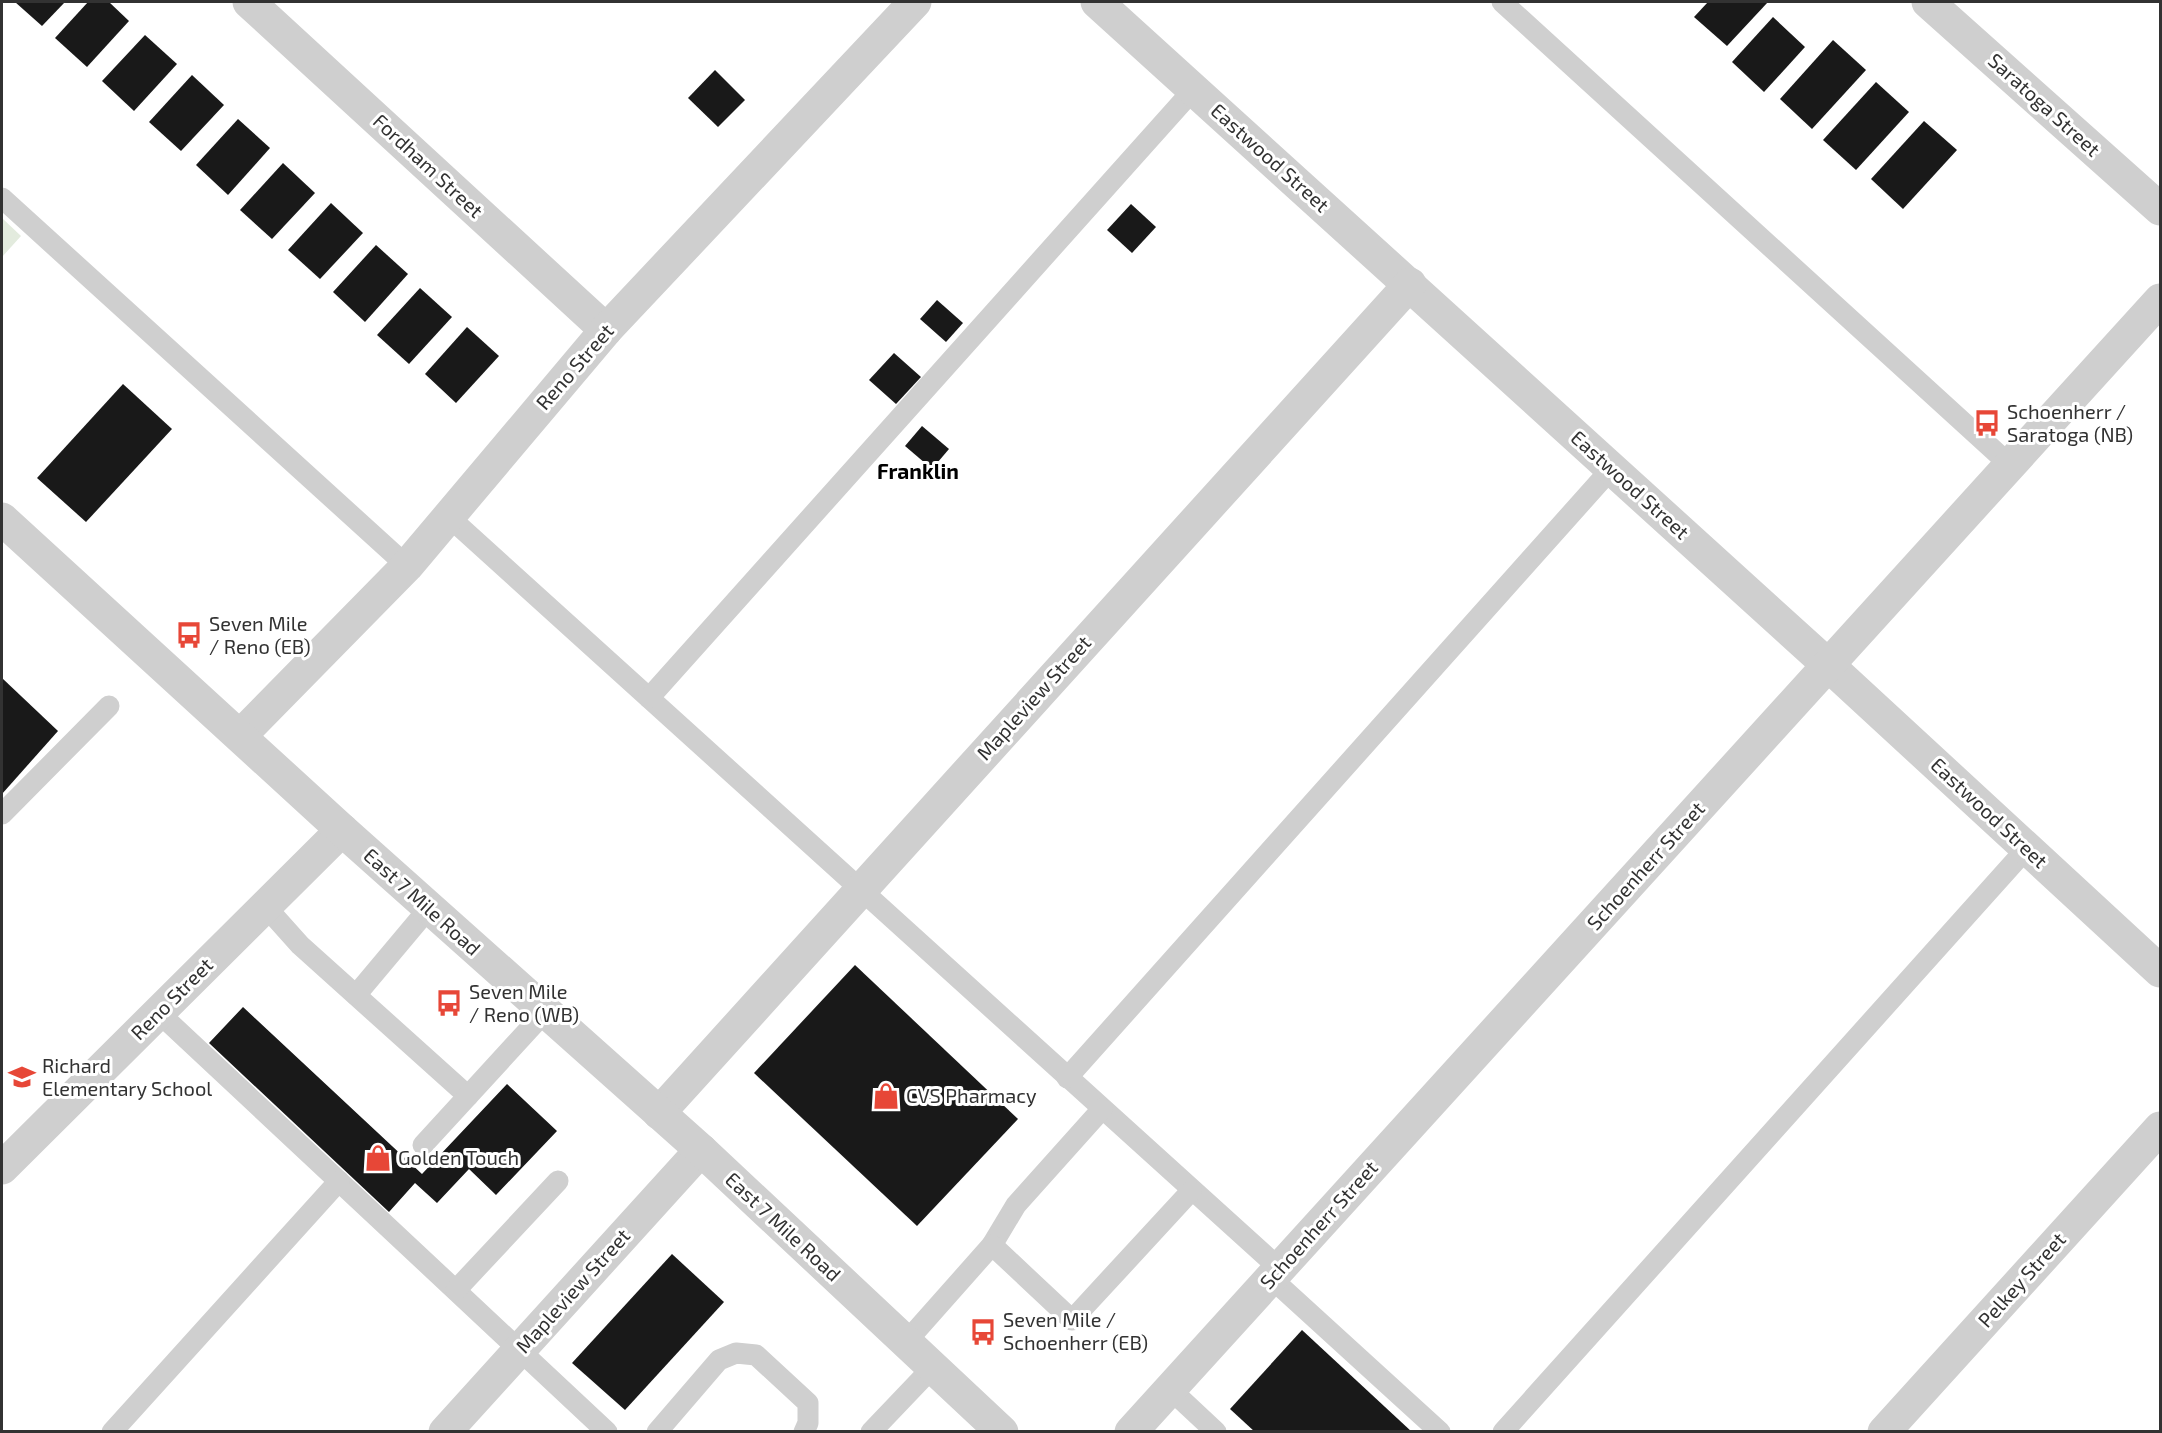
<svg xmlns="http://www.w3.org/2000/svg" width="2162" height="1433" font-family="'Exo 2',sans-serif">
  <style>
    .green { fill: #e3ebde }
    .building { fill: #191919 }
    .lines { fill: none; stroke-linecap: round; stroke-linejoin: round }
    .service { stroke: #cfcfcf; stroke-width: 21 }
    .minor { stroke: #cfcfcf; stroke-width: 33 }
    .tertiary { stroke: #cfcfcf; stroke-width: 33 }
    .labels { text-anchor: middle; stroke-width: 6; stroke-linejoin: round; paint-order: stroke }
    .street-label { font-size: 20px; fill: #323232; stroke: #fff }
    .poi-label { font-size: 20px; fill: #323232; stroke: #fff; text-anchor: start }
    .neighbourhood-label { font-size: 21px; font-weight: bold; fill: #000; stroke: #fff }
  </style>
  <rect width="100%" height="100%" fill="#fff"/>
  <path class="green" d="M2 218 21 236 2 257Z"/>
  <g class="building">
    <path d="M15 2H65L42 26Z"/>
    <path d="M88 2H109L129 21 87 67 55 38Z"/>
    <path d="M1708 2H1768L1727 46 1694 17Z"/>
    <path d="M1773 17 1805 47 1764 92 1732 62Z"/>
    <path d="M145 35 177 64 134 111 102 81Z"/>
    <path d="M1833 40 1866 70 1812 129 1780 99Z"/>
    <path d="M715 70 745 100 718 127 688 98Z"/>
    <path d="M192 75 224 105 181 151 149 122Z"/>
    <path d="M1876 82 1909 112 1856 170 1823 140Z"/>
    <path d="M238 119 270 148 228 195 196 165Z"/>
    <path d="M1924 121 1957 150 1903 209 1871 179Z"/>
    <path d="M283 163 315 193 272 239 240 210Z"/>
    <path d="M331 203 363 233 320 279 288 250Z"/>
    <path d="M1131 204 1156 227 1132 253 1107 230Z"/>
    <path d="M376 245 408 274 365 322 333 292Z"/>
    <path d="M420 288 452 317 409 364 377 335Z"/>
    <path d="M937 300 963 323 946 342 920 319Z"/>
    <path d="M467 327 499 356 456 403 425 374Z"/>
    <path d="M894 353 921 377 896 404 869 380Z"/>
    <path d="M123 384 172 429 86 522 37 478Z"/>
    <path d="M922 426 949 449 932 469 905 446Z"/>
    <path d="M2 678 58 731 2 794Z"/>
    <path d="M855 965 1018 1119 917 1226 754 1073Z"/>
    <path d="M243 1007 422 1174 507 1084 557 1131 496 1195 469 1169 437 1203 415 1183 389 1212 209 1043Z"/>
    <path d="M672 1254 724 1302 625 1410 572 1363Z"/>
    <path d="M1302 1330 1412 1432H1255L1230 1409Z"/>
  </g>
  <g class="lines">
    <g class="service">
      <path d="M1502 2 2010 465"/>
      <path d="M2 198 407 566"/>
      <path d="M448 516 1279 1268"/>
      <path d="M649 698 1194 89"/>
      <path d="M2 814 109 706"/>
      <path d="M266 907 300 945 468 1096"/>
      <path d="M356 995 429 908"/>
      <path d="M158 1012 607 1432"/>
      <path d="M1067 1078 1612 468"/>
      <path d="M423 1145 545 1012"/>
      <path d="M992 1245 1016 1205 1102 1109"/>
      <path d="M1271 1278 1440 1432"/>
      <path d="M456 1290 558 1181"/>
      <path d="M906 1342 992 1245 1072 1320 1191 1191"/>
      <path d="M1170 1389 1216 1432"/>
      <path d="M112 1432 339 1181"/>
      <path d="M657 1432 719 1360 736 1353 756 1355 808 1403V1423L804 1432"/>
      <path d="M871 1432 933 1367"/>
      <path d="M1503 1432 2027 848"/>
    </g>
    <g class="minor">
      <path d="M249 2 606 330"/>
      <path d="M1097 2 1828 665 2160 971"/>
      <path d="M1928 2 2160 209"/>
      <path d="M240 736 407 566 606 330 915 2"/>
      <path d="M659 1113 1410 284"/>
      <path d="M2 1168 342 830"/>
      <path d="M445 1432 701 1150"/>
      <path d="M1884 1432 2160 1128"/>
    </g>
    <g class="tertiary">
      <path d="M2 519 342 830 701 1150 1002 1432"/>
      <path d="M1131 1432 2160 300"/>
    </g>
  </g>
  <defs>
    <symbol id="bus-bare" viewBox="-9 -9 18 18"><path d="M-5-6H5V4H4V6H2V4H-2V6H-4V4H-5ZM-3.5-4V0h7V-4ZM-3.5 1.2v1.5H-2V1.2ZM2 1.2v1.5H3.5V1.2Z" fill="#e74737" stroke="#fff" stroke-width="2.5" paint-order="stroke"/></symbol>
    <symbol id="school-bare" viewBox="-9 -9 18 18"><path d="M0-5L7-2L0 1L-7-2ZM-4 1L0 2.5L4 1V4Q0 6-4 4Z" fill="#e74737" stroke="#fff" stroke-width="2.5" paint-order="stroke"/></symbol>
    <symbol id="shop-bare" viewBox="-9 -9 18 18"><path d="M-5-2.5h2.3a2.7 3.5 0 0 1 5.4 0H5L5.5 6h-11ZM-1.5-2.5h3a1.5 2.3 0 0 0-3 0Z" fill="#e74737" stroke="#fff" stroke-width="2.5" paint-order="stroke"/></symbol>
  </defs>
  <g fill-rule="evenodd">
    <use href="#bus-bare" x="1968" y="404" width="38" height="38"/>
    <use href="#bus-bare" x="170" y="616" width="38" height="38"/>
    <use href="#bus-bare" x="430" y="984" width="38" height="38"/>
    <use href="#school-bare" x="3" y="1058" width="38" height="38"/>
    <use href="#shop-bare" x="867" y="1077" width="38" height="38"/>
    <use href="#shop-bare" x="359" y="1139" width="38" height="38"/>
    <use href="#bus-bare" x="964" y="1313" width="38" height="38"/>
  </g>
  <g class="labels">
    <g class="street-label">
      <text transform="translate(2044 105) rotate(42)" y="7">Saratoga Street</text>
      <text transform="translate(1270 158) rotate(42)" y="7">Eastwood Street</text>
      <text transform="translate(428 166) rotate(43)" y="7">Fordham Street</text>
      <text transform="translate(575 367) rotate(-49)" y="7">Reno Street</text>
      <text transform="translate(1630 485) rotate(42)" y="7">Eastwood Street</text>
      <text transform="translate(1034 698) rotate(-48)" y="7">Mapleview Street</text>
      <text transform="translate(1989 813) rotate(43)" y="7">Eastwood Street</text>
      <text transform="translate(1646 866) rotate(-48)" y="7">Schoenherr Street</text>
      <text transform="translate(422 902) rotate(42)" y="7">East 7 Mile Road</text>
      <text transform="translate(172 999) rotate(-45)" y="7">Reno Street</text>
      <text transform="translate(1319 1225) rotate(-48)" y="7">Schoenherr Street</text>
      <text transform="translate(783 1227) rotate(43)" y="7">East 7 Mile Road</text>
      <text transform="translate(2022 1280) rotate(-48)" y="7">Pelkey Street</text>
      <text transform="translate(573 1291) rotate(-48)" y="7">Mapleview Street</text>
    </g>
    <g class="poi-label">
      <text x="2007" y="419">Schoenherr /<tspan x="2007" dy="23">Saratoga (NB)</tspan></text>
      <text x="209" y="631">Seven Mile<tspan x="209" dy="23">/ Reno (EB)</tspan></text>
      <text x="469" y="999">Seven Mile<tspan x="469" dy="23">/ Reno (WB)</tspan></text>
      <text x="42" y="1073">Richard<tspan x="42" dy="23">Elementary School</tspan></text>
      <text x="906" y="1103">CVS Pharmacy</text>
      <text x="398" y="1165">Golden Touch</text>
      <text x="1003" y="1327">Seven Mile /<tspan x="1003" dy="23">Schoenherr (EB)</tspan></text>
    </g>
    <g class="neighbourhood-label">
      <text x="918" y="479">Franklin</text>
    </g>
  </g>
  <rect width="2162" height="1433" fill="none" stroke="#323232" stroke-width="6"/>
</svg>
